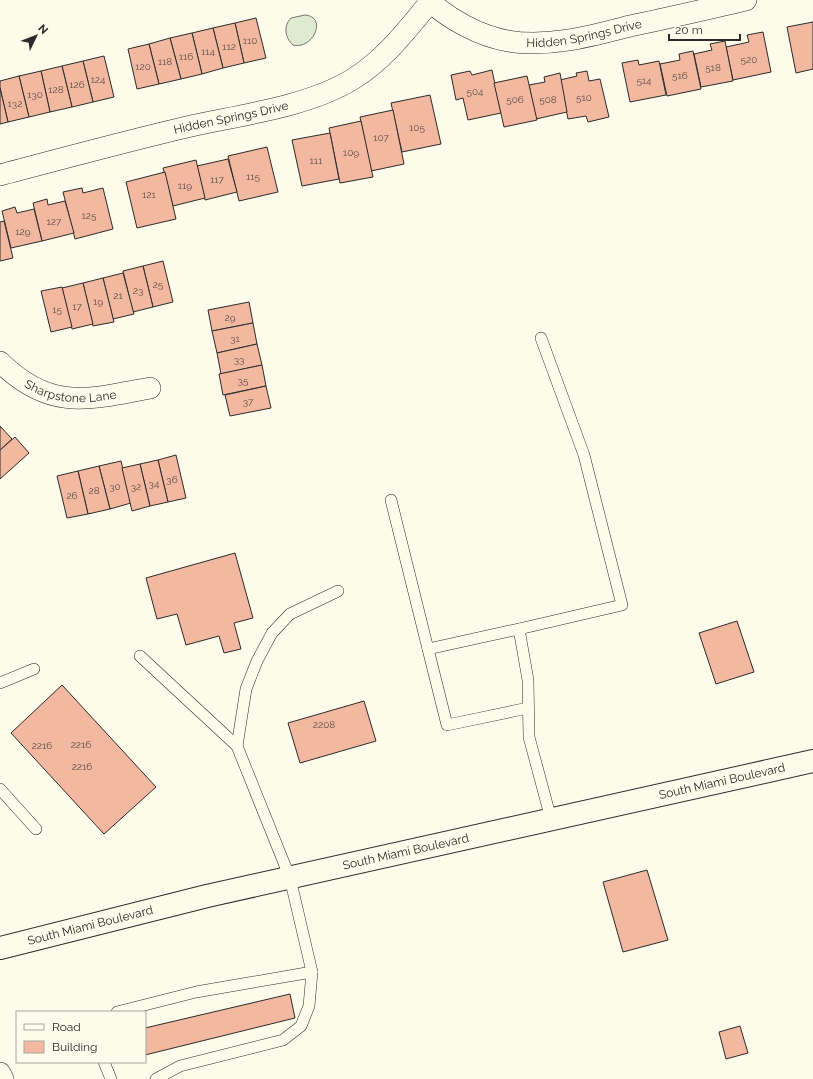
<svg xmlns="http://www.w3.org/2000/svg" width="813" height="1079" font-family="Raleway,sans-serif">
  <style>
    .green { fill: #deebd1; stroke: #74746e }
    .building { fill: #f2b8a0; stroke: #2b2b2b }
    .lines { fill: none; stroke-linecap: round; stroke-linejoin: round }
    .service-casing { stroke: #2b2b2b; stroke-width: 12 }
    .minor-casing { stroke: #2b2b2b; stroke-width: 22 }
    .primary-casing { stroke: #2b2b2b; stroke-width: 24 }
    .service { stroke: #fdfbea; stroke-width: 11 }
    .minor { stroke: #fdfbea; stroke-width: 21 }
    .primary { stroke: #fdfbea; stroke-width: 22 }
    .labels { text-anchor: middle; stroke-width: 3; stroke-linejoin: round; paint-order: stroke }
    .number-label { font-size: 10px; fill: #5d4e48 }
    .street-label { font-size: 12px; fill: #2b2b2b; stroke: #fdfbea }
  </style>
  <rect width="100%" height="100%" fill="#fdfbea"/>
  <path class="green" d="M305 15C328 17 313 50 293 45 285 38 283 26 291 18Z"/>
  <g class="building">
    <path d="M256 18 266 58 244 63 235 23Z"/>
    <path d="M813 22V69L796 73 787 27Z"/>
    <path d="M235 23 244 63 223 68 213 28Z"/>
    <path d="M213 28 223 68 202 74 192 33Z"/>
    <path d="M763 32 771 72 733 80 726 47 749 42 747 35Z"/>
    <path d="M192 33 202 74 181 79 170 38Z"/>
    <path d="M170 38 181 79 159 84 149 44Z"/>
    <path d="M725 41 733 81 701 87 694 54 712 50 710 44Z"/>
    <path d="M149 44 159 84 137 89 128 49Z"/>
    <path d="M693 51 701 89 667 96 660 64 680 60 679 54Z"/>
    <path d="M104 56 114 97 93 102 83 61Z"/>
    <path d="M638 60 639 65 659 61 666 95 630 102 622 63Z"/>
    <path d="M83 61 93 102 72 107 62 66Z"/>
    <path d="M62 66 72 107 50 112 41 71Z"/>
    <path d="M492 70 501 113 468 120 463 98 456 100 451 75 470 71 472 75Z"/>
    <path d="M41 71 50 112 29 117 19 76Z"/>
    <path d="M587 71 589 81 600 79 609 117 588 122 586 116 568 119 560 80 577 76 576 73Z"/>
    <path d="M560 73 567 112 536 119 529 85 545 82 544 77Z"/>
    <path d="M19 76 29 117 8 122 0 88V81Z"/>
    <path d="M527 76 537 120 504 127 494 83Z"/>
    <path d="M0 88 8 122 0 124Z"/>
    <path d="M430 95 441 144 402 152 391 103Z"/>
    <path d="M393 110 404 164 371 171 360 117Z"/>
    <path d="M361 121 373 177 340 183 329 128Z"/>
    <path d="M330 133 339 179 302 186 292 140Z"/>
    <path d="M267 147 278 192 239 201 228 156Z"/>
    <path d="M228 159 237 192 205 200 197 166Z"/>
    <path d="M196 160 205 198 173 206 163 168Z"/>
    <path d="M165 172 176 219 137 228 126 182Z"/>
    <path d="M82 188 83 193 103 188 113 229 75 239 63 192Z"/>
    <path d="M47 199 48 205 65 201 74 233 42 241 33 203Z"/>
    <path d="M15 207 17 213 34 209 42 241 11 248 2 211Z"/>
    <path d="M4 221 13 258 0 261V222Z"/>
    <path d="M163 261 173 302 153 307 143 266Z"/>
    <path d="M143 266 153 307 133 312 123 271Z"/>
    <path d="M123 273 134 314 113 319 103 278Z"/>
    <path d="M103 278 114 322 93 326 83 283Z"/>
    <path d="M83 283 93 324 72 329 62 288Z"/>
    <path d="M62 287 72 327 51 332 41 291Z"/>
    <path d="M249 302 253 323 212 331 208 310Z"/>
    <path d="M253 323 257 344 217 353 212 331Z"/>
    <path d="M257 344 262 365 221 374 217 353Z"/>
    <path d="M262 365 266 386 223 395 219 374Z"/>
    <path d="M266 386 271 408 230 416 225 395Z"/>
    <path d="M0 426 12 439 0 450Z"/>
    <path d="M15 437 29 453 0 479V450Z"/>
    <path d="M176 455 186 498 168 502 158 460Z"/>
    <path d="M158 460 168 502 150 506 140 464Z"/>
    <path d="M121 461 131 503 110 509 99 466Z"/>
    <path d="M140 464 150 506 132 511 122 468Z"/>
    <path d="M99 466 110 509 88 514 78 471Z"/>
    <path d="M78 471 88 514 67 518 57 476Z"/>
    <path d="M235 553 253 618 234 623 241 649 224 653 219 636 186 645 177 614 157 619 146 578Z"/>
    <path d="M737 621 754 672 716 684 699 633Z"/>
    <path d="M62 685 156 787 104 834 11 733Z"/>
    <path d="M364 701 376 741 300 763 288 723Z"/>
    <path d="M647 870 668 940 623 952 603 882Z"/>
    <path d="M290 994 295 1018 145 1055V1028Z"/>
    <path d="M740 1026 748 1053 726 1059 719 1032Z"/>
  </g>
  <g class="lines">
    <defs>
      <g id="service">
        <path d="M391 500 428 649 519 629 528 680 529 737 551 819"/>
        <path d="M519 629 622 605 584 455 541 338"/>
        <path d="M428 649 447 725 528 708"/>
        <path d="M140 656 237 746 290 878 312 972 309 1006 301 1026 283 1040 180 1066 156 1079"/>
        <path d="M0 683 34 669"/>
        <path d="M237 746 246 689 257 661 272 633 290 614 338 591"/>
        <path d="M0 789 36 829"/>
        <path d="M117 1012 196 992 312 972"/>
        <path d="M104 1062 111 1079"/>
      </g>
      <g id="minor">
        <path id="s1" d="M428 0C449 19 479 36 508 41 549 48 591 36 630 26 669 18 707 9 746 0"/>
        <path id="s2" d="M0 175C64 158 127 141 191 126 241 115 310 106 353 79 384 60 407 30 430 2"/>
        <path id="s3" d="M0 362C50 411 87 400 150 388"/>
        <path d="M0 1073 3 1079"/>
      </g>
      <g id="primary">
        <path id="s4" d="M0 948 207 896 813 761"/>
      </g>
    </defs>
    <use href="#service" class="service-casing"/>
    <use href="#minor" class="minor-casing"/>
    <use href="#primary" class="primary-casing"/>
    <use href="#service" class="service"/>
    <use href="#minor" class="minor"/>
    <use href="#primary" class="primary"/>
  </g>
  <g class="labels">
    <g class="number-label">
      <text x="250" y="44">110</text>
      <text x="229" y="50">112</text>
      <text x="208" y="55">114</text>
      <text x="186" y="60">116</text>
      <text x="749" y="63">520</text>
      <text x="165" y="65">118</text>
      <text x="143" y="70">120</text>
      <text x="713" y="71">518</text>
      <text x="680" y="79">516</text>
      <text x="98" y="83">124</text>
      <text x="644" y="84">514</text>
      <text x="77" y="88">126</text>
      <text x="56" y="93">128</text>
      <text x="475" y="95">504</text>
      <text x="35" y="98">130</text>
      <text x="584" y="101">510</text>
      <text x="515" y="103">506</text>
      <text x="548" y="103">508</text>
      <text x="15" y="107">132</text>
      <text x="417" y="131">105</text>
      <text x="381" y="141">107</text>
      <text x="351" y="156">109</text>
      <text x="316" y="164">111</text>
      <text x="253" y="180">115</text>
      <text x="217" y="183">117</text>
      <text x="185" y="189">119</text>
      <text x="149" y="198">121</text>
      <text x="89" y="219">125</text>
      <text x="54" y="225">127</text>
      <text x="23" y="235">129</text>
      <text x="158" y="288">25</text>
      <text x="138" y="294">23</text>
      <text x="118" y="299">21</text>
      <text x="98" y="305">19</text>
      <text x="77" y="310">17</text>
      <text x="57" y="313">15</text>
      <text x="230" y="321">29</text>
      <text x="235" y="342">31</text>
      <text x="239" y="363">33</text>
      <text x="243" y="384">35</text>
      <text x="248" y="405">37</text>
      <text x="172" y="483">36</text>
      <text x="154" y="487">34</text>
      <text x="115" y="490">30</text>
      <text x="136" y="490">32</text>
      <text x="94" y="494">28</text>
      <text x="72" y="499">26</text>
      <text x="324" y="728">2208</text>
      <text x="81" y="748">2216</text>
      <text x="42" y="749">2216</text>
      <text x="82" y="770">2216</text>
    </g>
    <g class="street-label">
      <text dy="4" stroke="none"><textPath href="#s1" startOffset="168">Hidden Springs Drive</textPath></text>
      <text dy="4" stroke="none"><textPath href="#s2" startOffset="238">Hidden Springs Drive</textPath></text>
      <text dy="4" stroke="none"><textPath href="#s3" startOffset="80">Sharpstone Lane</textPath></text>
      <text dy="4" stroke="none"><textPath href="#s4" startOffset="741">South Miami Boulevard</textPath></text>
      <text dy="4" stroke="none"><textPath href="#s4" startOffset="417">South Miami Boulevard</textPath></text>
      <text dy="4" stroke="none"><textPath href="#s4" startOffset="93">South Miami Boulevard</textPath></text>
    </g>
  </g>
  <rect x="16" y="1011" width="130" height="52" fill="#fdfbea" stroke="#a9a89e"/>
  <rect x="24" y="1024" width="20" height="6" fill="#fdfbea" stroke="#a9a89e"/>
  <text x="52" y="1031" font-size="12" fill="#2b2b2b">Road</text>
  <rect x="24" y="1041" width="20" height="12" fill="#f2b8a0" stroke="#a9a89e"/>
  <text x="52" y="1051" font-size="12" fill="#2b2b2b">Building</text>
  <g transform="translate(36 36) rotate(47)" stroke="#fdfbea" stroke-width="3" paint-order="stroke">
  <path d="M0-3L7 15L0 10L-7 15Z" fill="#2b2b2b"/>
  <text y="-6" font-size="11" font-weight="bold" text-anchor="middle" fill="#2b2b2b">N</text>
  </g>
  <path d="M669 34v6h71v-6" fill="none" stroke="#2b2b2b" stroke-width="2"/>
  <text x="675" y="34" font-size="12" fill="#2b2b2b" stroke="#fdfbea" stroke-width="3" paint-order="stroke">20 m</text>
</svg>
